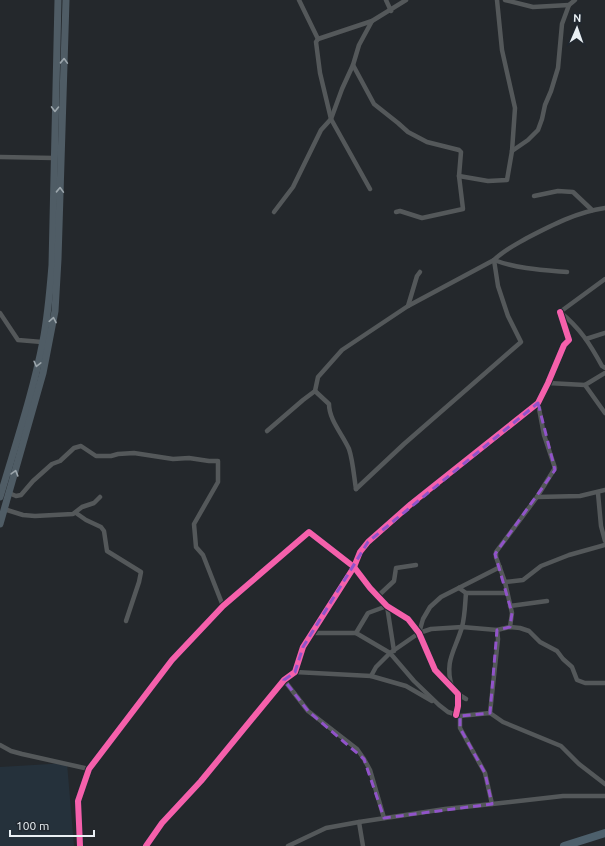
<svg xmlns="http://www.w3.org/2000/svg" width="605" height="846" font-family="Ubuntu,sans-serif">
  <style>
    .built { fill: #25313b }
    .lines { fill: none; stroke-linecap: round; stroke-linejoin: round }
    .street { stroke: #54585a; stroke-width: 4.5 }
    .primary { stroke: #4f5c65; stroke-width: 7 }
    .highway { stroke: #4d606c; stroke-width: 8 }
    .cycleway-casing { stroke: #212830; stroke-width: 8 }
    .cycleway { stroke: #f560ab; stroke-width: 6 }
    .oneway { stroke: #9ca6ac }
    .marked { fill: none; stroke: #9153ca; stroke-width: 3; stroke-dasharray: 8 5; stroke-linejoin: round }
  </style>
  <rect width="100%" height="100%" fill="#24282c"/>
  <path class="built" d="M67 763 74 846H0V767Z"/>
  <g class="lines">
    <g class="street">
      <path d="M299 0 318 39 316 42 320 73 331 119 370 189"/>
      <path d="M386 0 391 11"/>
      <path d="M505 0 533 7 569 5"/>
      <path d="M318 39 372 21 406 0"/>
      <path d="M353 65 374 104 398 123 408 132 427 142 459 150 461 152 459 176 463 209 422 218 400 211 396 212"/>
      <path d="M512 151 528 140 538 130 542 119 545 105 551 91 558 68 562 24 569 5 575 0"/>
      <path d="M0 157 54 158"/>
      <path d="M459 176 488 181 507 180 512 151 515 108 502 50 497 0"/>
      <path d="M534 196 558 191 573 192 592 210"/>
      <path d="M274 212 293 187 321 130 331 119 342 89 353 65 359 45 372 21"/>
      <path d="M494 260C518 269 542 270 567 272"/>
      <path d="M408 306 417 276 420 272"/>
      <path d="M560 312C580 328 590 344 602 366L605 368"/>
      <path d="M560 312 605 279"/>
      <path d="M0 313 18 340 42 342"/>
      <path d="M586 339 605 333"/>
      <path d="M548 383 585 385 605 373"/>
      <path d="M585 385 605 413"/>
      <path d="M315 391 318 377 342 350 408 306 494 260C504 250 515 245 527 238 552 225 577 212 605 208"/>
      <path d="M267 431 303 400 315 391 329 404C329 420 343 435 349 449 353 461 354 477 356 489"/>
      <path d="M356 489 404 444 521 342 508 316 498 286 494 260"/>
      <path d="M9 493 16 496 21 495 33 481 52 464 60 461 74 448 81 446 96 456H111L118 454 134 453 173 459 189 458 209 461H218V482L194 524 196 547 203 555 223 606"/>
      <path d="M598 493 601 526 605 541"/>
      <path d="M537 497 580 496 605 490"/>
      <path d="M4 509 23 515 35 516 73 514 82 507 94 503 100 497"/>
      <path d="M76 513 86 520 101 527 104 531 107 551 141 572 139 582 126 621"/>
      <path d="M505 582 523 580 541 566 569 555 605 545"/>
      <path d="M459 588 466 593H506"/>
      <path d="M378 596 394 581 396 568 416 565"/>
      <path d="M387 606 394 651"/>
      <path d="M510 606 547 601"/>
      <path d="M510 627 512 613 505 582 496 557V552L537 497 555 468 544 435 538 403"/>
      <path d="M312 633H356L390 653 414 681 439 705 448 712 460 716 490 713 503 722 561 746 579 764 605 784"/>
      <path d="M356 633 368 613 387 606"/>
      <path d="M419 633 423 619 430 607 441 597 500 567"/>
      <path d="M295 672 371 676 406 686 432 701"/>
      <path d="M371 676 376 667 390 653 419 633 431 629 462 627 497 630 510 627 520 628 529 631 540 642 557 651 563 659 572 667 577 680 585 683H605"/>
      <path d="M284 680 308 711 357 749 364 759 370 770 384 818"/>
      <path d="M452 687C444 661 455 651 462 627 465 616 465 604 466 593"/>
      <path d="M458 694 466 699"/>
      <path d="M490 713 498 639 497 630"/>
      <path d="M460 716V728L485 773 492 804"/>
      <path d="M0 745 11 751 22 754 89 769"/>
      <path d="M359 822 363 846"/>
      <path d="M80 846 78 801 89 769 172 660 223 606 309 532 354 567 370 588 387 606 408 619 419 633 435 670 458 694V706L456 715"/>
      <path d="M146 846 162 823 201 781 284 680 295 672 303 647 354 567 360 552 368 542 411 504 538 403 548 383 564 345 569 340 560 312"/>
      <path d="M288 846 326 828 359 822 445 809 492 804 563 796H605"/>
    </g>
    <g class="primary">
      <path d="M0 497C15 446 33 393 43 341 48 315 50 290 52 265L58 0"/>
      <path d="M0 524 43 373 55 311 58 259 66 0"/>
    </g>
    <path class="highway" d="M564 846 605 833"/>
    <defs>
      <g id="cycleway">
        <path d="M80 846 78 801 89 769 172 660 223 606 309 532 354 567 370 588 387 606 408 619 419 633 435 670 458 694V706L456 715"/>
        <path d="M146 846 162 823 201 781 284 680 295 672 303 647 354 567 360 552 368 542 411 504 538 403 548 383 564 345 569 340 560 312"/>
      </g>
    </defs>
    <use href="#cycleway" class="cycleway-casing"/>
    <use href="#cycleway" class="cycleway"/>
  </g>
  <defs><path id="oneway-chevron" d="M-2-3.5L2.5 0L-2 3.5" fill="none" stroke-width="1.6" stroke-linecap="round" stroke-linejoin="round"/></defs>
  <g class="oneway">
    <use href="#oneway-chevron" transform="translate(64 61) rotate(-88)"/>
    <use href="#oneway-chevron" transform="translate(55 109) rotate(91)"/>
    <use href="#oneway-chevron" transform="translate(60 190) rotate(-88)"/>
    <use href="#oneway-chevron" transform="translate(53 320) rotate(-79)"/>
    <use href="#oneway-chevron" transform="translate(37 364) rotate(104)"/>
    <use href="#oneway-chevron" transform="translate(15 473) rotate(-74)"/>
  </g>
  <path class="marked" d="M538 403 555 470 495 554 512 613 510 627 497 630 490 713 460 716V728L485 773 492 804 384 818 364 759 308 711 284 680 295 672 303 647 368 542Z"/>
  <g transform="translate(577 28) rotate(2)" stroke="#212830" stroke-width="3" paint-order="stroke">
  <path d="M0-3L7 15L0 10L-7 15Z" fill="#eaf0f4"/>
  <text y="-6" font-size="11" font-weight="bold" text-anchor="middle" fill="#eaf0f4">N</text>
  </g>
  <path d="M10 830v6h84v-6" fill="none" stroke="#eaf0f4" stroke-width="2"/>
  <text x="16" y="830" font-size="12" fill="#eaf0f4" stroke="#212830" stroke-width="3" paint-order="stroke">100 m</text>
</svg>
